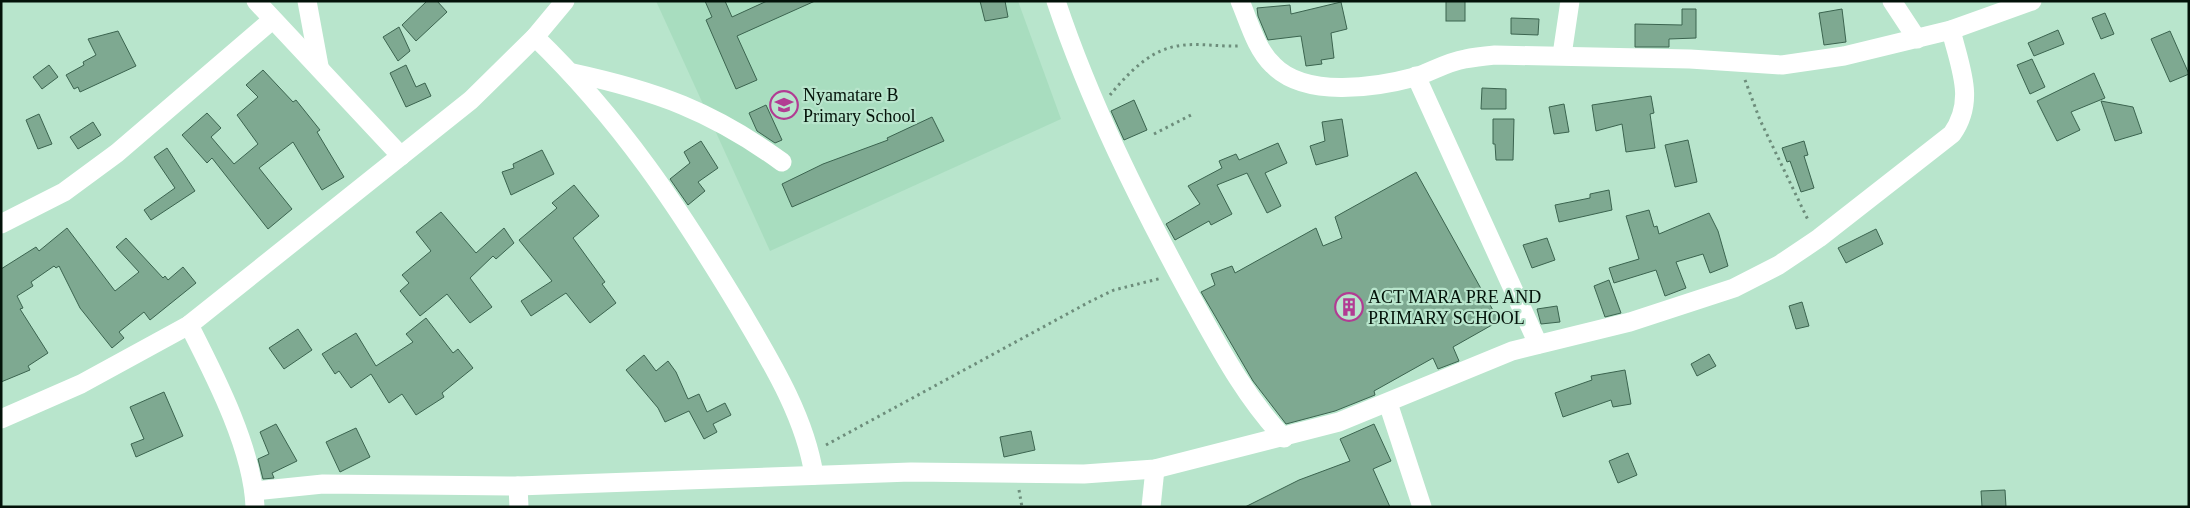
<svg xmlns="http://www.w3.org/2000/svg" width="2190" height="508" font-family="Georgia,serif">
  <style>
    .built { fill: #a8ddbf }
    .building { fill: #7ea991; stroke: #3b644f }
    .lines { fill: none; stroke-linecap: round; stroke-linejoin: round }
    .path { stroke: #6d8d7b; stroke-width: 3; stroke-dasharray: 2.5 4; stroke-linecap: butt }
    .minor { stroke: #fff; stroke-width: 19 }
    .labels { text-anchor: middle; stroke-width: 4.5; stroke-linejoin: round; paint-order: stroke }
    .poi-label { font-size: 18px; fill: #031209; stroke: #b8e5cc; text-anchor: start }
  </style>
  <rect width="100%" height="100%" fill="#b8e5cc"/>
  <path class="built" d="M656 1H1018L1061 119 770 251Z"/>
  <g class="building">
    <path d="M427 1H437L447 12 416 41 402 25Z"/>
    <path d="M705 1H725L732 17 767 1H815L737 36 757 80 736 89 706 20 712 17Z"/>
    <path d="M980 1H1005L1008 17 985 21Z"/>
    <rect x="1446" y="1" width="19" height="20"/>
    <path d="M1341 2 1347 29 1331 33 1334 58 1321 60 1322 64 1306 66 1301 36 1268 40 1258 16 1257 8 1290 5 1291 14Z"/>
    <path d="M1682 9H1696V38L1669 39V47H1635V24L1682 25Z"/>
    <path d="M1842 9 1846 42 1824 45 1819 13Z"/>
    <path d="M2105 13 2114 34 2101 39 2092 18Z"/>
    <path d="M1511 18 1539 19 1538 35 1511 34Z"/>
    <path d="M399 27 410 51 398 61 383 37Z"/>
    <path d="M2058 30 2064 44 2034 56 2028 43Z"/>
    <path d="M118 31 136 66 80 92 78 87 74 89 66 75 84 65 83 62 96 55 88 39Z"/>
    <path d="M2170 31 2189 74 2170 82 2151 39Z"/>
    <path d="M2032 59 2045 87 2030 94 2017 65Z"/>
    <path d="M49 65 58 77 42 89 33 77Z"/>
    <path d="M406 65 416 87 425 83 431 96 406 107 390 73Z"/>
    <path d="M263 70 293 102 296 100 320 130 317 132 344 177 322 190 293 142 259 168 292 209 268 229 212 158 207 163 182 135 207 113 221 128 211 137 234 164 258 144 237 115 258 97 246 85Z"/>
    <path d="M2094 73 2105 98 2071 112 2080 130 2057 141 2037 101Z"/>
    <path d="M1482 88 1506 89V109H1481Z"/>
    <path d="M1651 96 1654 113 1650 114 1655 148 1626 152 1622 124 1596 131 1592 105Z"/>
    <path d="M1134 100 1147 130 1124 140 1111 111Z"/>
    <path d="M2101 101 2133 107 2142 133 2115 141Z"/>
    <path d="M1564 104 1569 132 1554 134 1549 107Z"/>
    <path d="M766 105 782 140 775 143 757 131 749 113Z"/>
    <path d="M39 114 52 144 38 149 26 120Z"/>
    <path d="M932 117 944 141 792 207 782 184 823 164 888 140 887 138Z"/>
    <path d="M1342 119 1348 156 1316 165 1310 146 1325 141 1322 122Z"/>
    <path d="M1493 119H1514L1513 160H1496L1495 144H1493Z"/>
    <path d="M93 122 101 135 78 149 70 137Z"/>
    <path d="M1688 140 1697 182 1675 187 1665 145Z"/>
    <path d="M701 141 718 168 698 182 705 191 688 205 670 179 690 163 684 152Z"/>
    <path d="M1804 141 1808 155 1804 156 1814 188 1801 192 1790 161 1787 162 1782 148Z"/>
    <path d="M1278 143 1287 163 1265 173 1281 206 1267 213 1247 173 1217 185 1232 214 1211 225 1209 221 1175 240 1166 224 1200 204 1188 186 1222 168 1219 161 1236 154 1239 160Z"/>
    <path d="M167 148 195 191 151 220 144 210 175 188 154 157Z"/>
    <path d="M542 150 554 174 511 195 502 172 514 168 513 164Z"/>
    <path d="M1416 172 1499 321 1453 347 1459 361 1438 369 1433 358 1374 391 1375 395 1335 411 1286 424 1253 381 1201 292 1215 285 1211 274 1232 266 1235 273 1316 228 1323 246 1342 238 1335 217Z"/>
    <path d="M574 185 599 216 573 238 605 282 602 284 616 303 590 323 566 293 531 316 521 301 552 281 519 240 557 208 552 203Z"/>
    <path d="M1609 190 1612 210 1559 222 1555 205 1590 198V194Z"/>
    <path d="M1649 210 1654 227 1657 226 1659 234 1709 213 1718 231 1728 266 1710 273 1703 254 1676 262 1686 288 1665 296 1656 270 1614 283 1609 268 1639 259 1626 216Z"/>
    <path d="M441 212 476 253 504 228 514 243 496 259 493 256 470 278 492 307 470 323 447 294 420 316 400 291 409 283 402 275 431 251 416 232Z"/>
    <path d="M67 228 115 291 139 272 116 247 126 238 163 278 165 276 168 280 183 267 196 283 150 320 144 312 119 332 124 338 112 348 80 308 59 266 56 268 54 266 31 282 33 286 17 296 23 308 20 309 48 353 28 366 30 370 1 382V269L36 247 39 251Z"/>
    <path d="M1876 229 1883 244 1846 263 1838 248Z"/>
    <path d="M1547 238 1555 260 1532 268 1523 245Z"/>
    <path d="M1609 280 1621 313 1605 317 1594 286Z"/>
    <path d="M1802 302 1809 326 1796 329 1789 306Z"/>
    <path d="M1557 306 1560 322 1541 324 1537 309Z"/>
    <path d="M426 318 453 353 458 349 473 368 442 393 444 397 416 415 402 394 389 403 371 374 351 388 339 371 335 374 322 354 356 333 376 366 413 342 406 334Z"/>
    <path d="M298 329 312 350 284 369 269 348Z"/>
    <path d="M1709 354 1716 366 1697 376 1691 364Z"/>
    <path d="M644 355 656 371 668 361 676 372 688 399 699 394 707 412 725 403 731 415 713 424 717 432 704 439 689 411 665 422 658 408 626 370Z"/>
    <path d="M1625 370 1631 404 1613 407 1611 400 1563 417 1555 393 1592 380 1591 376Z"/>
    <path d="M164 392 183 436 136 457 131 444 144 439 130 407Z"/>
    <path d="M276 424 297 461 272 473 274 478 263 479 258 459 269 454 260 432Z"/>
    <path d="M1374 424 1391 461 1373 469 1390 507H1245L1299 480 1350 461 1340 439Z"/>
    <path d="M356 428 370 457 340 472 326 442Z"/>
    <path d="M1031 431 1035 450 1004 457 1000 437Z"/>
    <path d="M1628 453 1637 475 1618 483 1609 461Z"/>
    <path d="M2005 490 2006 507H1982L1981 491Z"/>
  </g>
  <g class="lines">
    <g class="path">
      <path d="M1745 80 1760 120 1809 222"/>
      <path d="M1110 95C1125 77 1146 54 1169 48 1191 41 1216 47 1238 46"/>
      <path d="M1154 134 1191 115"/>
      <path d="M826 445 1091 301 1114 290 1162 278"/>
      <path d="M1019 490 1022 507"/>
    </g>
    <g class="minor">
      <path d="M256 1 401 156"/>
      <path d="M307 1 319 66"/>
      <path d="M1056 1C1090 103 1139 201 1190 295 1218 345 1244 396 1284 438"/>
      <path d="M1240 1C1249 22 1256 49 1273 65 1305 98 1374 88 1415 77 1431 72 1447 62 1465 59 1475 57 1485 56 1495 55L1690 59 1782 65 1844 56 1951 30 2032 1"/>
      <path d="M1892 1 1917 39"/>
      <path d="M535 37C621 120 679 208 740 309 770 360 805 416 814 475"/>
      <path d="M1562 55 1570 1"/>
      <path d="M573 73C656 91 712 111 782 162"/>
      <path d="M1416 76 1538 344"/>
      <path d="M1 224 64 192 117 153 272 20"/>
      <path d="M189 325C215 376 253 449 255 507"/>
      <path d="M1388 403 1422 507"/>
      <path d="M1 419 81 384 189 325 471 100 535 37 565 1"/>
      <path d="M518 486 519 507"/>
      <path d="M254 491 323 484 518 486 911 472 1084 474 1155 469 1339 422 1512 351 1630 322 1734 288 1779 265 1819 238 1952 134C1976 100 1960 68 1951 30"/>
      <path d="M1151 507 1155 469"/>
    </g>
  </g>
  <defs>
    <symbol id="school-ring" viewBox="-11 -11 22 22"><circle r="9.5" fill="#b8e5cc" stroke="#b23c93" stroke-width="1.5"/><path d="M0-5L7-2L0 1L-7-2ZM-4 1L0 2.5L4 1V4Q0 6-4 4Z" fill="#b23c93"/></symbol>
    <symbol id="building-ring" viewBox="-11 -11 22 22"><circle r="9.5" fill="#b8e5cc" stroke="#b23c93" stroke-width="1.5"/><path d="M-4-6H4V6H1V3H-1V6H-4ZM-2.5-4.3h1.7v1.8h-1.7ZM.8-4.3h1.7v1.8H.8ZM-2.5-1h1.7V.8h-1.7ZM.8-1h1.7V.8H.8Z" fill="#b23c93"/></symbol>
  </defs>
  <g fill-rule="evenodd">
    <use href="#school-ring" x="768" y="89" width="32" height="32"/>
    <use href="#building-ring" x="1333" y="291" width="32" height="32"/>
  </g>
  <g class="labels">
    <g class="poi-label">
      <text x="803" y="101">Nyamatare B<tspan x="803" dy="21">Primary School</tspan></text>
      <text x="1368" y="303">ACT MARA PRE AND<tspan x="1368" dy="21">PRIMARY SCHOOL</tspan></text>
    </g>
  </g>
  <rect width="2190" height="508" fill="none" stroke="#031209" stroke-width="5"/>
</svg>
